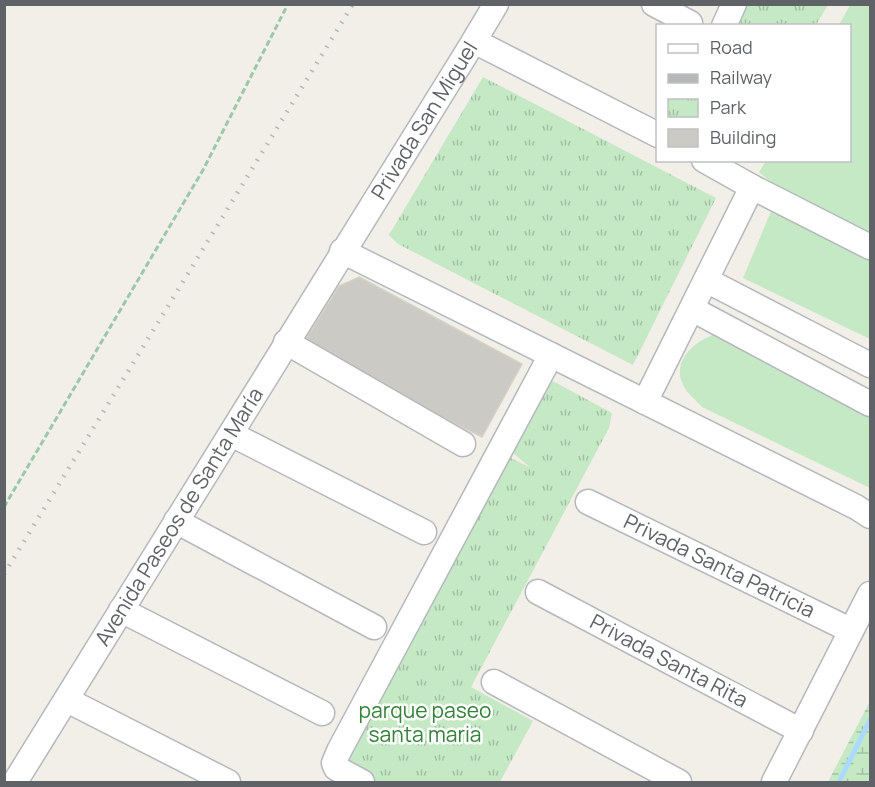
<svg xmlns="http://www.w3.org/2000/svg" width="875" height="787" font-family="Manrope,sans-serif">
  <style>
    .green { fill: #c5e8c5 }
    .wetland { fill: url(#wetland-marsh) }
    .park { fill: url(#park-tufts) }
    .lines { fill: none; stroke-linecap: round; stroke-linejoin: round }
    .stream { stroke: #aadaff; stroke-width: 5 }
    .building { fill: #cccac5; stroke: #d6d1c6; stroke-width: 1.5 }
    .minor-casing { stroke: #b5b8bc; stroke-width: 27 }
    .path { stroke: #9cc7a9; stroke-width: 3; stroke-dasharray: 6 3; stroke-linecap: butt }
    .minor { stroke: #fff; stroke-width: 24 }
    .rail { stroke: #b6b7b8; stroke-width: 4.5; stroke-dasharray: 1.5 8; stroke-linecap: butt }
    .labels { text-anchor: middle; stroke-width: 5; stroke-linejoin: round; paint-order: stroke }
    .street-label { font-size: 21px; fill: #5f6368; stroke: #fff }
    .park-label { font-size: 21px; fill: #348238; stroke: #fff }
  </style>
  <defs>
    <pattern id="wetland-marsh" width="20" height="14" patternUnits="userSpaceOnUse" patternTransform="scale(1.5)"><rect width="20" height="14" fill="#c5e8c5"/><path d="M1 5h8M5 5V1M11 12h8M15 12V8" fill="none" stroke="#a3c0a4"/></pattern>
    <pattern id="park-tufts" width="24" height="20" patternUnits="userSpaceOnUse" patternTransform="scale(1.5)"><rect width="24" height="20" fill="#c5e8c5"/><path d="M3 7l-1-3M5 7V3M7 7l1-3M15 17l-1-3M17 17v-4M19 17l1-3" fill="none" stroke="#a3c0a4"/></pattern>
  </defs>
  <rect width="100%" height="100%" fill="#f1efe8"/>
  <g class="green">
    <path d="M850 5H870V339L743 278 780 190 759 172 766 161 850 160V26L839 25Z"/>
    <path d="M716 334 870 407V488L702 407C697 401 690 396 686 390 668 364 693 341 716 334Z"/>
  </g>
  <path class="wetland" d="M870 701 869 782H828Z"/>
  <g class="park">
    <path d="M741 5H828L816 25 730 26Z"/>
    <path d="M483 77 716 198 633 365 398 244 389 235Z"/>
    <path d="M547 378 612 413 609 428 471 687 533 721 500 782H371L336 764 505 455 531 468 508 449Z"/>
  </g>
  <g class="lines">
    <path class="stream" d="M839 782 870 720"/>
  </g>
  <path class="building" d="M359 277 522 364 482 437 301 347 339 286Z"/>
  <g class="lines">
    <defs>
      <g id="minor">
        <path d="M654 4 690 23"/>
        <path d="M724 26 734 4"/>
        <path d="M474 41 496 4"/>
        <path d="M752 187 870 247"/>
        <path d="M342 251 856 507 870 516"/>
        <path d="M706 280 870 365"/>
        <path d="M692 309 870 404"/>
        <path d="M286 342 463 444"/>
        <path d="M645 402 752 187 704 160"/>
        <path d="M231 434 424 532"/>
        <path id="s1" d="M588 502 850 630"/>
        <path d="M176 521 374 627"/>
        <path id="s2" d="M538 592 801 731"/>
        <path d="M121 610 322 713"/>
        <path d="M494 682 679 782"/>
        <path d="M67 700 228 782"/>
        <path id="s3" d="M15 782 474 41 658 135"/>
        <path d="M362 782 336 768 334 763 339 751 551 355"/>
        <path d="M774 782 870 594"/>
      </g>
    </defs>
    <use href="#minor" class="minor-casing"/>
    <path class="path" d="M4 507 203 170 288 4"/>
    <use href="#minor" class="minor"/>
    <path class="rail" d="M4 574 353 4"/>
  </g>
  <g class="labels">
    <g class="street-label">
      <text dy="7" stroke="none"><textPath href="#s3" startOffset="778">Privada San Miguel</textPath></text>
      <text dy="7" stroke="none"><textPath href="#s3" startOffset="312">Avenida Paseos de Santa María</textPath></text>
      <text dy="7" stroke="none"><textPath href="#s1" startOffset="146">Privada Santa Patricia</textPath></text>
      <text dy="7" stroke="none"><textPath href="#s2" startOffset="148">Privada Santa Rita</textPath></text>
    </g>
    <g class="park-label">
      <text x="425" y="718">parque paseo<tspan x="425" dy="24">santa maria</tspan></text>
    </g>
  </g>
  <rect width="875" height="787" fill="none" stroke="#5f6368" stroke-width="12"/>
  <rect x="656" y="24" width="195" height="138" fill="#ffffff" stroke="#bfc1c3" stroke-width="1.5"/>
  <rect x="668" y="44" width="30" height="9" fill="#ffffff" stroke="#bfc1c3" stroke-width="1.5"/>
  <text x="710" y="54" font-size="18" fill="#5f6368">Road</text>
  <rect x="668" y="74" width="30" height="9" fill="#b6b7b8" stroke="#bfc1c3" stroke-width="1.5"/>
  <text x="710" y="84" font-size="18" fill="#5f6368">Railway</text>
  <rect x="668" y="99" width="30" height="18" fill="url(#park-tufts)" stroke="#bfc1c3" stroke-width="1.5"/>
  <text x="710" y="114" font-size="18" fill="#5f6368">Park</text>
  <rect x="668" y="129" width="30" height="18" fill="#cccac5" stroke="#bfc1c3" stroke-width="1.5"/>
  <text x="710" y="144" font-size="18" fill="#5f6368">Building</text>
</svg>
